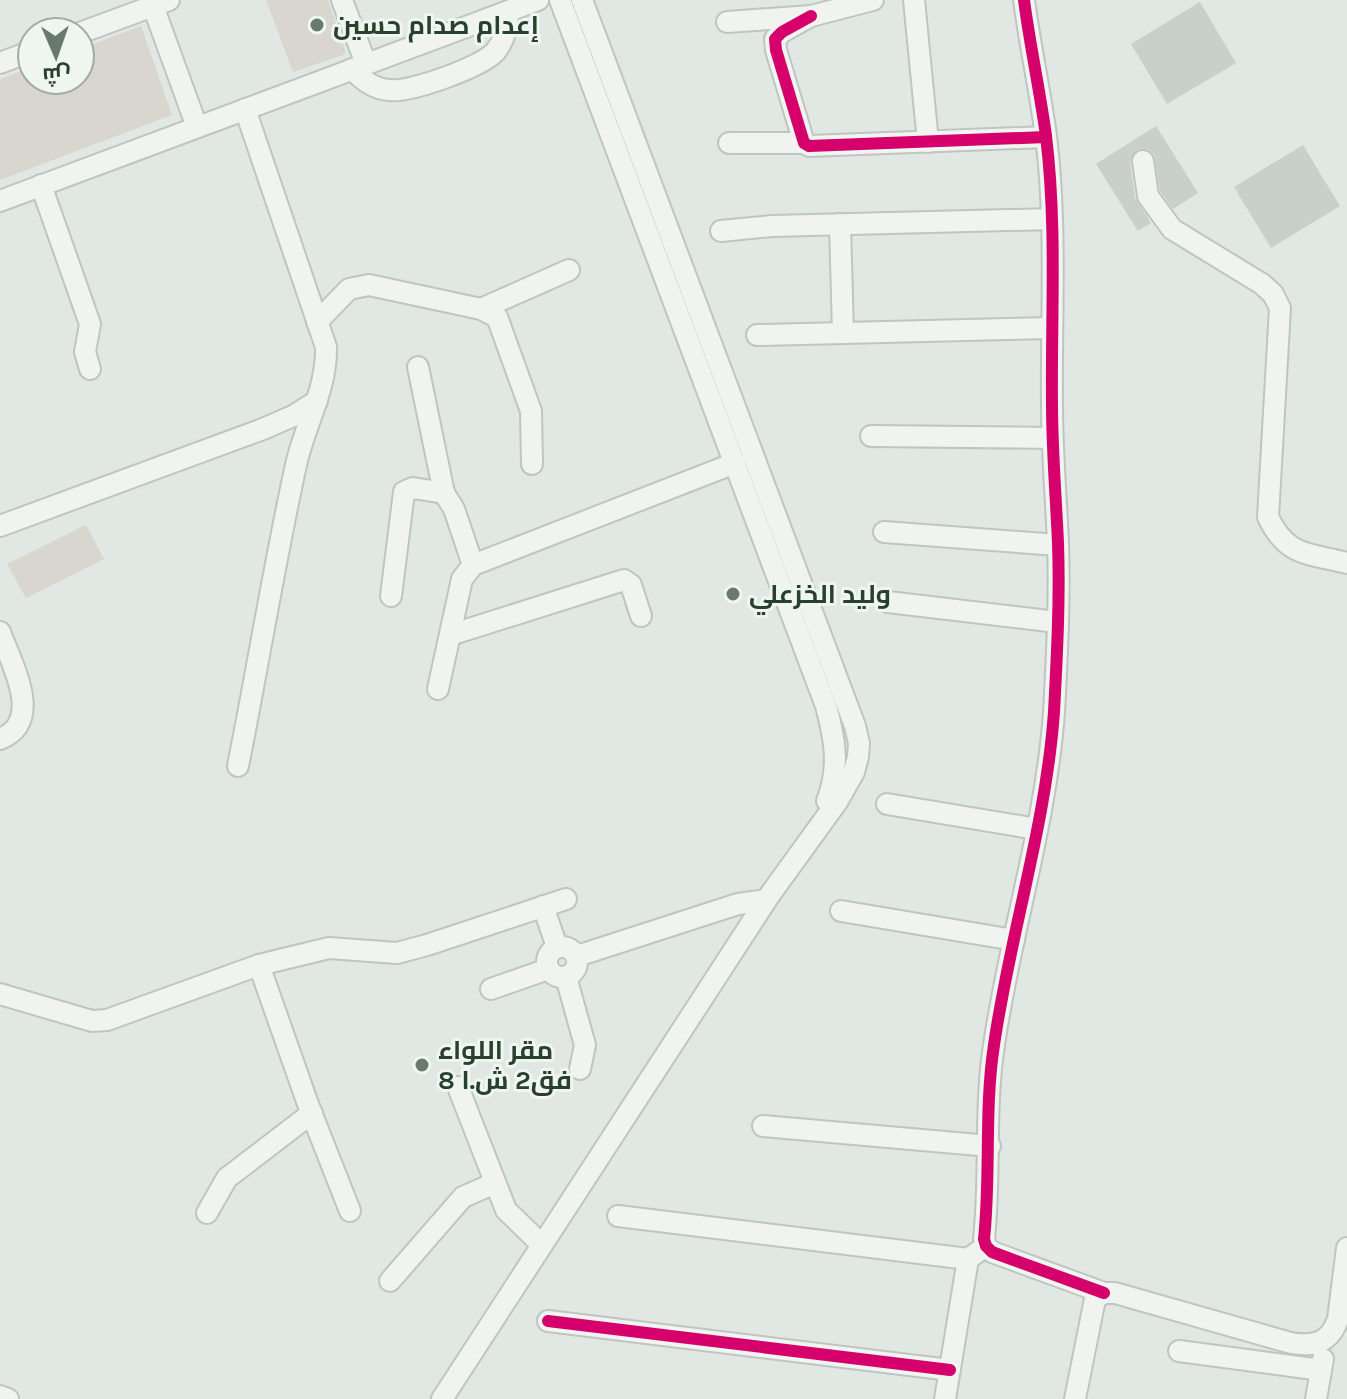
<svg xmlns="http://www.w3.org/2000/svg" width="1347" height="1399" font-family="Karla,Cairo,sans-serif">
  <style>
    .green { fill: #d9d5cf }
    .building { fill: #c9cfca }
    .lines { fill: none; stroke-linecap: round; stroke-linejoin: round }
    .minor-casing { stroke: #bfc5c0; stroke-width: 24 }
    .minor { stroke: #f1f3f1; stroke-width: 20 }
    .cycleway-casing { stroke: #eff6f0; stroke-width: 17 }
    .cycleway { stroke: #d6006c; stroke-width: 12 }
    .poi-dot { fill: #697a6c; stroke: #eff6f0; stroke-width: 3 }
    .labels { text-anchor: middle; stroke-width: 6; stroke-linejoin: round; paint-order: stroke }
    .poi-label { font-size: 26px; font-weight: bold; fill: #28402d; stroke: #eff6f0; text-anchor: start }
  </style>
  <rect width="100%" height="100%" fill="#e1e7e2"/>
  <g class="green">
    <path d="M266 0H328L346 54 293 72Z"/>
    <path d="M141 26 172 115 0 180V79L32 67V80H80V49Z"/>
    <path d="M86 525 104 559 26 598 7 564Z"/>
  </g>
  <g class="building">
    <path d="M1200 2 1236 63 1167 104 1131 44Z"/>
    <path d="M1156 126 1198 193 1173 209 1160 191 1154 154 1147 149 1136 150 1130 162 1135 198 1151 223 1138 231 1096 164Z"/>
    <path d="M1303 145 1340 206 1271 248 1234 187Z"/>
  </g>
  <g class="lines">
    <defs>
      <g id="minor">
        <path d="M342 0 366 64"/>
        <path d="M560 0 826 706C835 739 840 768 827 801"/>
        <path d="M914 0 928 142"/>
        <path d="M1024 0C1030 46 1040 91 1046 136 1057 225 1051 316 1052 405 1052 451 1056 497 1058 543 1060 599 1057 656 1054 712 1046 825 1010 934 994 1045 984 1109 991 1174 984 1239L986 1246 992 1252 1104 1293"/>
        <path d="M153 6 197 127"/>
        <path d="M811 16 782 32 775 39 776 50 804 143 809 146 1046 137"/>
        <path d="M727 22 811 16 873 0"/>
        <path d="M80 33 169 0"/>
        <path d="M0 63 32 51"/>
        <path d="M352 69C362 80 374 89 389 90 410 93 481 67 495 52 505 40 508 26 508 11"/>
        <path d="M729 143H804"/>
        <path d="M1143 161 1148 196 1172 229 1262 284 1273 294 1280 308 1268 517C1287 557 1308 553 1347 563"/>
        <path d="M41 185 90 324 85 352 90 369"/>
        <path d="M0 201 538 0"/>
        <path d="M840 224 843 333"/>
        <path d="M721 231 772 226 1052 219"/>
        <path d="M481 309 569 270"/>
        <path d="M317 322 349 289 369 285 481 309 497 317 531 411 532 464"/>
        <path d="M757 335 1051 328"/>
        <path d="M418 367 444 493 454 509 473 565"/>
        <path d="M871 436 1052 438"/>
        <path d="M0 526 263 429 293 416 317 401"/>
        <path d="M884 532 1058 545"/>
        <path d="M391 596 404 492 413 488 444 493"/>
        <path d="M888 602 1057 622"/>
        <path d="M0 632C11 663 45 721 0 739"/>
        <path d="M450 635 624 580 631 585 641 616"/>
        <path d="M438 689 462 579 473 565 735 463"/>
        <path d="M238 766C258 666 274 565 296 465 305 424 327 389 326 347L245 109"/>
        <path d="M887 804 1037 829"/>
        <path d="M543 906 557 947"/>
        <path d="M841 911 1014 940"/>
        <circle cx="562" cy="962" r="15"/>
        <path d="M577 956 738 904 766 900"/>
        <path d="M259 965 309 1107 350 1211"/>
        <path d="M566 977 585 1045 580 1069"/>
        <path d="M491 989 548 969"/>
        <path d="M0 994 92 1021 107 1020 259 965 329 948 397 953 427 945 566 899"/>
        <path d="M458 1087 506 1210 541 1244"/>
        <path d="M763 1126 990 1146"/>
        <path d="M207 1213 227 1178 312 1113"/>
        <path d="M618 1216 968 1259"/>
        <path d="M390 1281 463 1197 495 1183"/>
        <path d="M548 1321 950 1370"/>
        <path d="M1179 1351 1321 1370"/>
        <path d="M0 1396 8 1399"/>
        <path d="M442 1399 769 896 837 802 854 772 858 757 859 743 855 726 582 0"/>
        <path d="M945 1399 968 1259 979 1251"/>
        <path d="M1075 1399 1095 1299 1104 1293H1115L1291 1343C1314 1347 1330 1343 1338 1319L1347 1248"/>
        <path d="M1316 1399 1323 1359"/>
      </g>
    </defs>
    <use href="#minor" class="minor-casing"/>
    <use href="#minor" class="minor"/>
    <defs>
      <g id="cycleway">
        <path d="M1024 0C1030 46 1040 91 1046 136 1057 225 1051 316 1052 405 1052 451 1056 497 1058 543 1060 599 1057 656 1054 712 1046 825 1010 934 994 1045 984 1109 991 1174 984 1239L986 1246 992 1252 1104 1293"/>
        <path d="M811 16 782 32 775 39 776 50 804 143 809 146 1046 137"/>
        <path d="M548 1321 950 1370"/>
      </g>
    </defs>
    <use href="#cycleway" class="cycleway-casing"/>
    <use href="#cycleway" class="cycleway"/>
  </g>
  <g class="poi-dot">
    <circle cx="317" cy="25" r="8"/>
    <circle cx="733" cy="594" r="8"/>
    <circle cx="422" cy="1065" r="8"/>
  </g>
  <g class="labels">
    <g class="poi-label">
      <text x="333" y="34">إعدام صدام حسين</text>
      <text x="749" y="603">وليد الخزعلي</text>
      <text x="438" y="1059">مقر اللواء<tspan x="438" dy="30">8 فق2 ش.ا</tspan></text>
    </g>
  </g>
  <g transform="translate(56 56) rotate(178)"><circle r="38" fill="#eff6f0" stroke="#9fada2" stroke-width="2"/>
  <path d="M0-6L14 30L0 20L-14 30Z" fill="#697a6c"/>
  <text y="-12" font-size="22" font-weight="bold" text-anchor="middle" fill="#28402d">ش</text>
  </g>
</svg>
